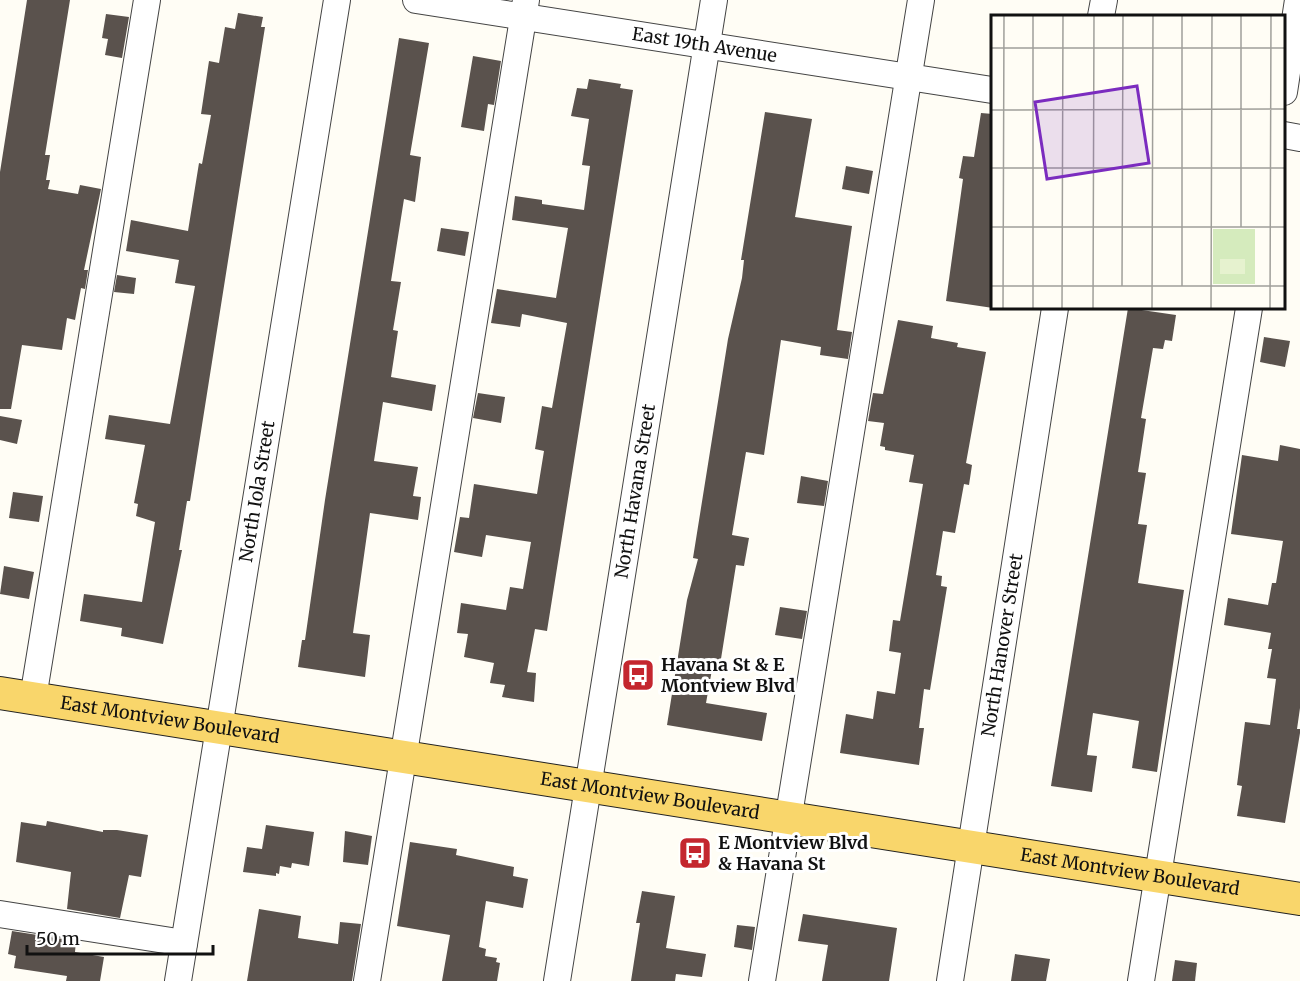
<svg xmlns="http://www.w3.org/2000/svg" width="1300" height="981" font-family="Merriweather,serif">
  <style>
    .building { fill: #5a524d }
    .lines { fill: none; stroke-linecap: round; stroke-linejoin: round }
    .minor-casing { stroke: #444; stroke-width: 28 }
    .major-casing { stroke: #222; stroke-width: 34 }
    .minor { stroke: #fff; stroke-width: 26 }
    .major { stroke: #f9d66b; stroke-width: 32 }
    .labels { text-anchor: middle; stroke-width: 6; stroke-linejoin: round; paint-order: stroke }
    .street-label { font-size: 18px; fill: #111; stroke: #fff }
    .poi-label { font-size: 18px; font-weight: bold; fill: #111; stroke: #fff; text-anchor: start }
    .inset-road { fill: none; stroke: #a09f9a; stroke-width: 1.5 }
    .view { fill: #7b2cbf; fill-opacity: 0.15; stroke: #7b2cbf; stroke-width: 3 }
    .inset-edge { fill: none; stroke: #111; stroke-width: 3 }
  </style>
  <rect width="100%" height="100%" fill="#fffdf5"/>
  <g class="building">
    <path d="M27 0H70L45 155H50L46 180H50L48 189 78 194 80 185 101 189 84 270H88L85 289 81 288 75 320 67 318 62 350 22 345 11 409H0V172Z"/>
    <path d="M238 13 263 17 261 27H265L190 501H187L179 550H182L163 644 121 636 122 628 80 621 84 594 142 602 155 522 136 516 138 504 134 503 145 445 105 439 109 415 170 424 195 286 175 283 179 260 126 251 131 220 188 231 199 163 202 164 211 115 201 114 209 61 219 63 225 27 235 29Z"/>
    <path d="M106 14 129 17 122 58 105 55 108 39 102 38Z"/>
    <path d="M399 38 429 43 410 155 421 157 415 202 404 199 391 281 401 282 393 330 398 331 391 377 436 385 432 411 383 402 374 461 418 467 413 496 421 497 418 520 370 513 353 633 370 635 365 677 298 667 302 640H305L325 500Z"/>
    <path d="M473 56 501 61 494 105 488 104 484 131 461 127Z"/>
    <path d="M589 79 621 84 620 88 633 90 547 631 535 629 527 672 536 673 534 702 502 697 505 685 490 683 494 663 464 657 468 634 457 633 461 603 506 610 510 587 523 589 531 542 486 535 482 557 454 552 460 517 469 518 474 484 537 494 544 451 535 449 542 406 552 408 567 323 522 314 520 327 491 323 497 289 556 298 568 228 512 220 515 196 542 200V204L584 210 590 166 582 165 589 119 571 116 577 88 587 89Z"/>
    <path d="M765 112 812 119 795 217 852 226 837 330 852 332 848 359 820 355 821 347 781 340 764 455 746 452 732 535 749 538 744 566 736 565 720 665 713 664 706 703 767 713 762 741 667 725 687 600 698 559 693 558 728 339 742 278 744 260H741Z"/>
    <path d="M981 113 993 114V308L946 301 963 179 959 178 963 156 974 157Z"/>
    <path d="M846 166 873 171 869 194 842 189Z"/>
    <path d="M441 228 469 232 465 256 437 251Z"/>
    <path d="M117 275 136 278 134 294 114 292Z"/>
    <path d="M1128 308 1176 315 1172 341 1165 340 1163 349 1153 348 1141 418 1146 419 1138 472 1146 473 1138 524 1147 525 1138 583 1184 590 1157 772 1132 768 1139 721 1093 713 1087 755 1097 756 1092 792 1051 786Z"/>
    <path d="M898 320 933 326 931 338 958 343 957 347 986 352 966 463 972 465 969 485 964 484 955 533 943 531 936 575 942 576 941 586 947 587 930 690 924 689 919 728H924L919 765 840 753 846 714 873 719 877 691 895 694 901 653 889 651 893 620 900 621 923 484 909 482 914 455 885 450V447L880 446 884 423 868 421 873 393 883 394Z"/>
    <path d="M1264 337 1290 341 1285 367 1260 362Z"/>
    <path d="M478 393 505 397 501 423 473 418Z"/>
    <path d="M0 416 22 420 17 444 0 440Z"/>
    <path d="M1280 445 1300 449V708L1297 729H1300V733L1285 823 1237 816 1242 786 1237 785 1245 722 1270 725 1276 679 1267 678 1272 649H1268L1271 633 1224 625 1228 598 1268 605 1272 583H1276L1283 541 1231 534 1242 455 1278 461Z"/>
    <path d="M801 476 828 481 824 506 797 503Z"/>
    <path d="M13 492 43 496 39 522 9 518Z"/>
    <path d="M4 566 34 572 29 599 0 594Z"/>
    <path d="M780 607 807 611 802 639 775 635Z"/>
    <path d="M47 821 103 832V830H117L148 835 141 877 129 875 120 918 67 909 71 872 16 862 21 822 46 826Z"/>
    <path d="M266 825 314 832 309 866 292 863 291 868 280 866 279 874 276 873V876L243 872 247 847 262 849Z"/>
    <path d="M345 831 372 836 368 865 343 862Z"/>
    <path d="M410 842 457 849 456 855 514 867 513 876 528 879 523 908 486 901 479 947 486 949 485 956 497 958 496 962 500 963 497 981H442L450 935 397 926Z"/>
    <path d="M642 891 675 896 666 948 706 954 702 977 676 974 675 981H631L640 923H636Z"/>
    <path d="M259 909 301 916 298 938 338 944 340 922 361 924 352 981H247Z"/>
    <path d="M803 914 897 928 889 981H822L828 945 798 941Z"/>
    <path d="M737 925 755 927 752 950 734 947Z"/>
    <path d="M12 931 76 941 75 952 104 957 100 981H66L67 976 14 968 16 956 8 954Z"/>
    <path d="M1015 954 1050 959 1046 981H1011Z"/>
    <path d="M1175 960 1197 963 1195 981H1172Z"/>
  </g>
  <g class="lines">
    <defs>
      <g id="minor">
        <path id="s1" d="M416 0 992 90"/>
        <path d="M1101 16 1104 0"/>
        <path d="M1284 92 1298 0"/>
        <path d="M1284 135 1300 138"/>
        <path d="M33 698 147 0"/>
        <path d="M0 914 184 943"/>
        <path id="s2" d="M178 981 337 0"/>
        <path d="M367 981 526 0"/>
        <path id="s3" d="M557 981 714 0"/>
        <path d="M762 981 921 0"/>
        <path id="s4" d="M950 981 1055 308"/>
        <path d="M1141 981 1249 308"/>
      </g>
      <g id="major">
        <path id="s5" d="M0 693 1300 899"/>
      </g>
    </defs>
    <use href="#minor" class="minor-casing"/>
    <use href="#major" class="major-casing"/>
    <use href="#minor" class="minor"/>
    <use href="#major" class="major"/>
  </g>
  <defs>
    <symbol id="bus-square" viewBox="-11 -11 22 22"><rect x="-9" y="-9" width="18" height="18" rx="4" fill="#c4262e" stroke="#fff"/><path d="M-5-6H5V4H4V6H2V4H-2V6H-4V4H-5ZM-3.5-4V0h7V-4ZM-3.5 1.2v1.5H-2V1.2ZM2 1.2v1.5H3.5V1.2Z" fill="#fff"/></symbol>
  </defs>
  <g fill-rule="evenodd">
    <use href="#bus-square" x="619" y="656" width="38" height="38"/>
    <use href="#bus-square" x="676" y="834" width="38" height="38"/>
  </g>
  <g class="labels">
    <g class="street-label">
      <text dy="6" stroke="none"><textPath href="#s1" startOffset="292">East 19th Avenue</textPath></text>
      <text dy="6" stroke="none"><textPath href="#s3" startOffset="496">North Havana Street</textPath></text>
      <text dy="6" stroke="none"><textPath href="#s2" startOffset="496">North Iola Street</textPath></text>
      <text dy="6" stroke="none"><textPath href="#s4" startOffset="340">North Hanover Street</textPath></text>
      <text dy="6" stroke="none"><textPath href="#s5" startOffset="172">East Montview Boulevard</textPath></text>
      <text dy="6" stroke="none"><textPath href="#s5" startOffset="658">East Montview Boulevard</textPath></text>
      <text dy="6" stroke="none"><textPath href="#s5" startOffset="1144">East Montview Boulevard</textPath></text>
    </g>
    <g class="poi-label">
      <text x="661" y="671">Havana St &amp; E<tspan x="661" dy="21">Montview Blvd</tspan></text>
      <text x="718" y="849">E Montview Blvd<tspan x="718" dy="21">&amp; Havana St</tspan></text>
    </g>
  </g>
  <g transform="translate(991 15)">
    <rect width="294" height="294" fill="#fffdf5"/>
    <path d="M222 214H264V269H222Z" fill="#d5ebbd"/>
    <path d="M229 244H254V259H229Z" fill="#e6f2cf"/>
    <path class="inset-road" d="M42 0V294M0 33H294M0 95 294 94M0 153H294M0 212H294M250 212V0M0 271H294M131 271 132 0M191 271V0M12 294 13 0M71 294 72 0M102 294 103 0M161 294 162 0M220 294 221 0M279 294 280 0"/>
    <path class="view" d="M146 71 158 148 56 164 44 87Z"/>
    <rect width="294" height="294" class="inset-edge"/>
  </g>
  <path d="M27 945v9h186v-9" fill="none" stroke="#111111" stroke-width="3"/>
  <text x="36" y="945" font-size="18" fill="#111111" stroke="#ffffff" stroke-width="4.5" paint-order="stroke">50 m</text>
</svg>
